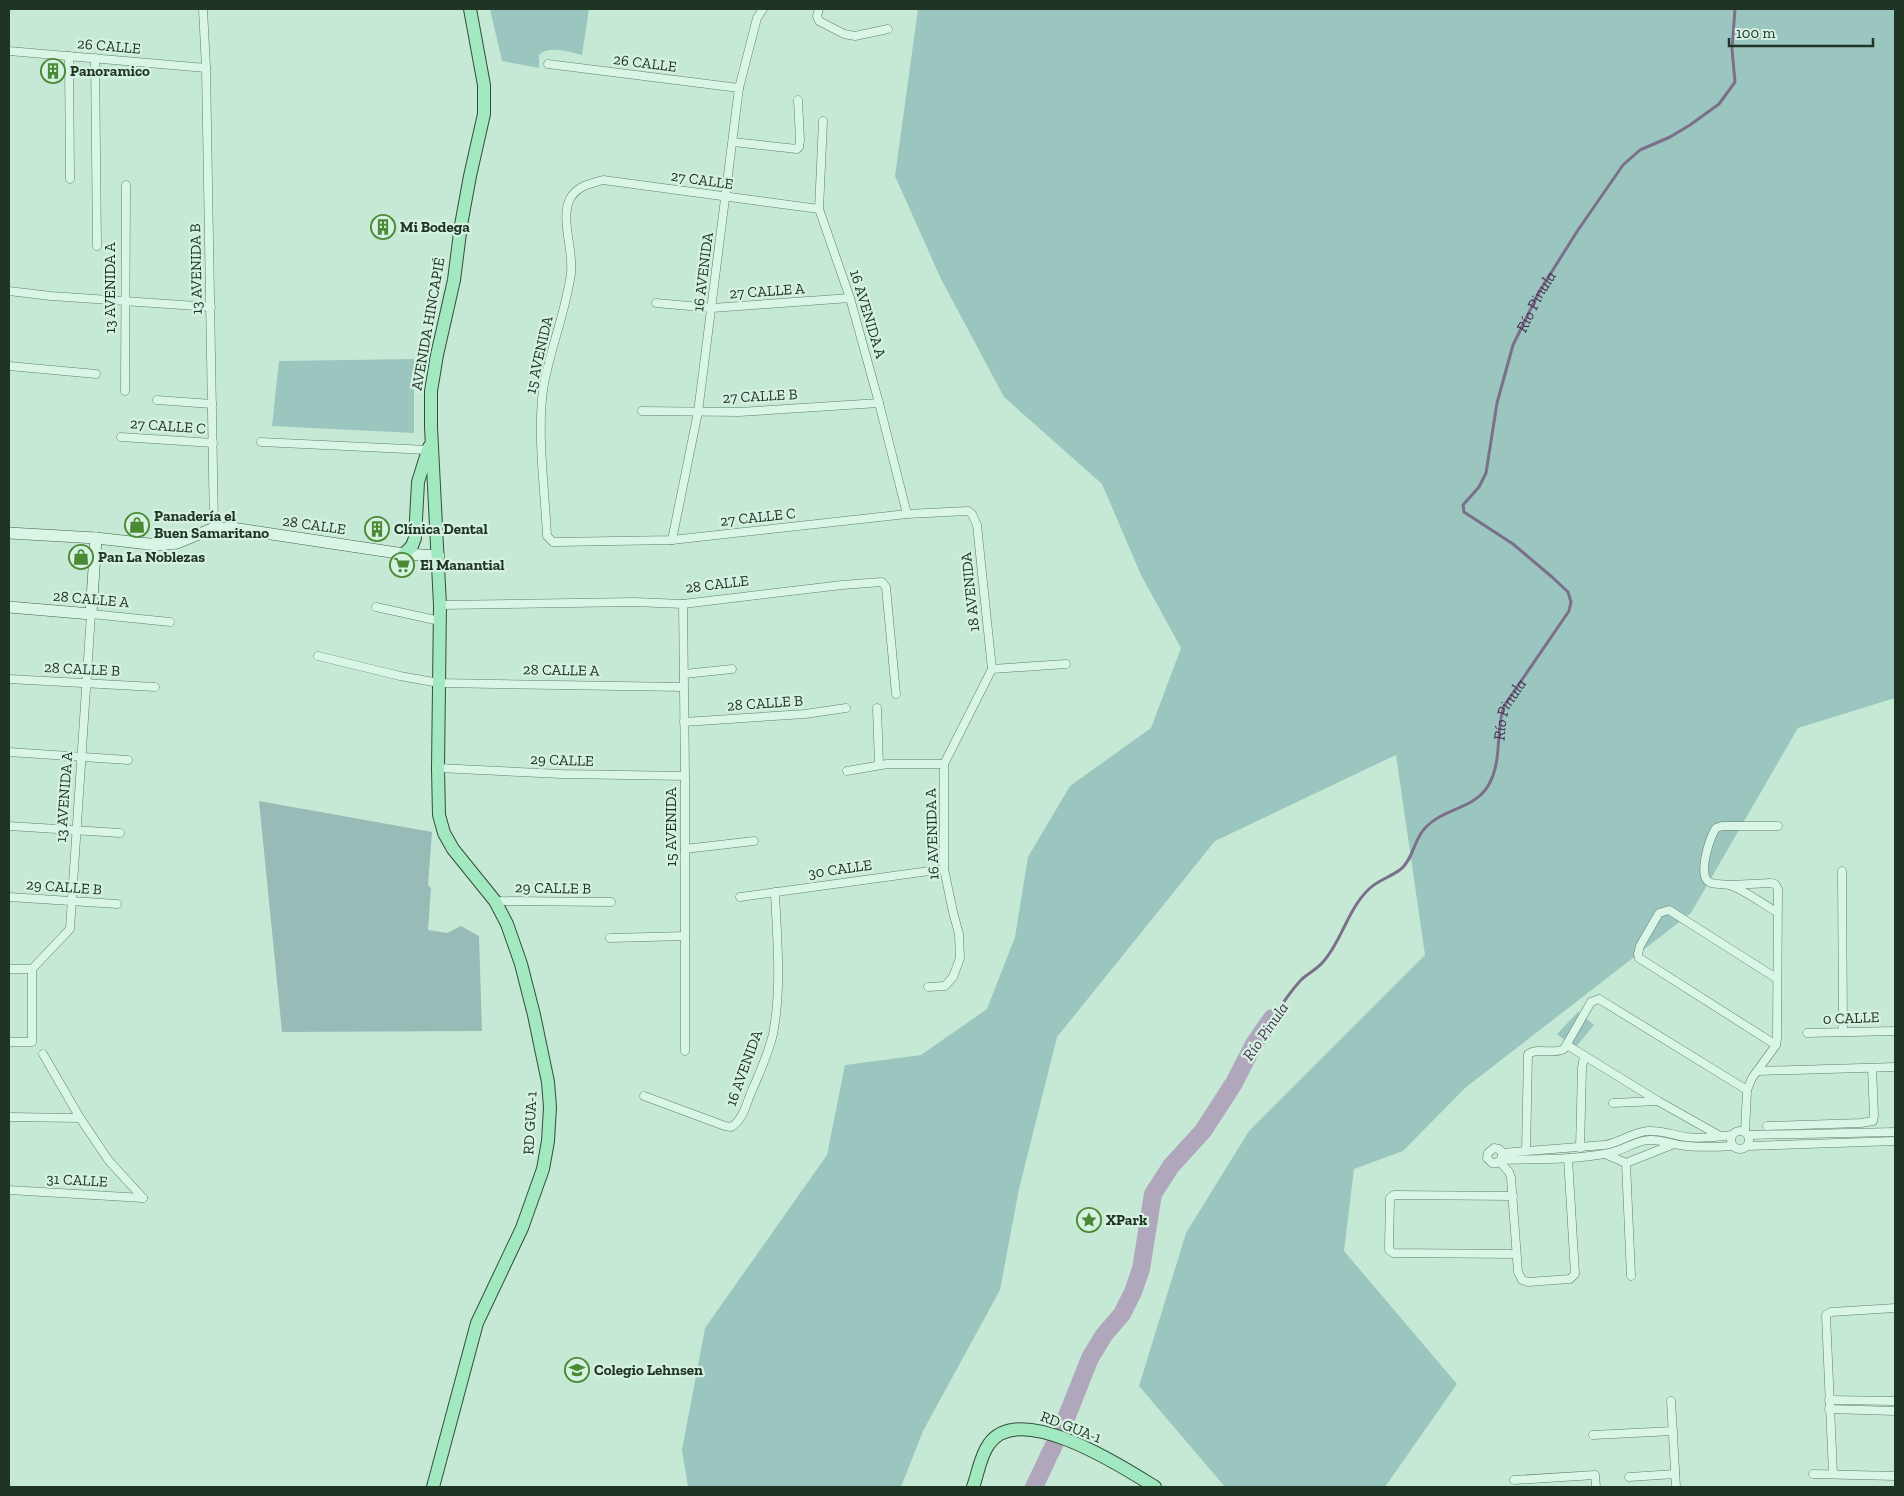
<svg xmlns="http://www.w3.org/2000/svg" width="1904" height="1496" font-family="'Zilla Slab',serif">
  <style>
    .green { fill: #9bc6c0 }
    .cemetery { fill: #99bbb7 }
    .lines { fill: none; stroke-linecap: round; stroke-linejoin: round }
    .stream { stroke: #7c6f8a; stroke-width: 3 }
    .river { stroke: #b1a7bd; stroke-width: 18 }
    .minor-casing { stroke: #5e8268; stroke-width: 9 }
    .secondary-casing { stroke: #416449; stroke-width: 12 }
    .primary-casing { stroke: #315038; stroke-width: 14 }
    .minor { stroke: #d8f5e5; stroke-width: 8 }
    .secondary { stroke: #d8f5e5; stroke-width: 11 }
    .primary { stroke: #a2e8c0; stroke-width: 12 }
    .labels { text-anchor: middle; stroke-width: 4.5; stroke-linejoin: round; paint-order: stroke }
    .street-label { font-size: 15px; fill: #203424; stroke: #d4f1e1 }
    .poi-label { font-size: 15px; font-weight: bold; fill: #203424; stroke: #d4f1e1; text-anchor: start }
    .water-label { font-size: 16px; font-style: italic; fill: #473152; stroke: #d4f1e1 }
  </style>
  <rect width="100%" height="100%" fill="#c6e9d5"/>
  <g class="green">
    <path d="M490 9H589L582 55C569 52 550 45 539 55V68L502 61Z"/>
    <path d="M918 9H1895V698L1798 728 1691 913 1465 1088 1403 1151 1354 1169 1344 1251 1457 1384 1385 1487H1225L1139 1386 1186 1233 1249 1131 1425 955 1396 755 1215 841 1057 1037 1019 1189 1000 1290 923 1431 901 1487H688L682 1450 705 1328 827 1155 845 1065 921 1055 987 1009 1015 937 1028 857 1070 786 1151 728 1181 648 1141 575 1102 484 1004 397 941 279 895 176Z"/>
    <path d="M414 359V433L272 426 279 361Z"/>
    <path d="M1578 1012 1594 1025 1575 1048 1557 1034Z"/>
  </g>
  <path class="cemetery" d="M259 801 432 832 428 885 431 888 428 930 447 933 461 926 479 936 482 1031 282 1032Z"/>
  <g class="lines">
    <path class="stream" id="s1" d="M1272 1018C1282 1005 1291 990 1302 979 1309 973 1317 969 1323 962 1342 941 1347 910 1369 889 1378 880 1391 877 1401 869 1414 858 1414 838 1426 827 1444 808 1474 809 1488 786 1503 761 1495 732 1504 706L1569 611 1571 602 1568 592 1552 577 1513 544 1464 512 1463 505 1479 487 1486 473 1497 403 1513 345 1539 292 1578 230 1623 165 1640 150 1670 137 1690 125 1719 104 1735 82 1732 49 1735 9"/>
    <g class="river">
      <path d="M1063 1426 1090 1358 1104 1335 1122 1314 1133 1292 1141 1269 1153 1194 1171 1166 1203 1131 1234 1083 1254 1044 1272 1018"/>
      <path d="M1034 1487 1054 1445"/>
    </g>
    <defs>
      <g id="minor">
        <path d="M203 9 206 68 214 528"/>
        <path d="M819 9 817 16 819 21 844 34 855 36 888 29"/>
        <path d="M9 51 206 68"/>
        <path d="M69 56 70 179"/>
        <path d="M95 58 97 246"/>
        <path d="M548 64 739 88"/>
        <path d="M823 121 819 209 850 298 879 403 907 514"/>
        <path d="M733 142 797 149 799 147 800 140 798 100"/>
        <path d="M819 209 603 180C590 184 579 185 571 197 559 216 574 251 571 273 566 311 551 346 544 384 536 429 545 490 547 536L553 542H556L672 540 907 514 968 511 972 514 977 525 992 669"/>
        <path d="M9 291 51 296 211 307"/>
        <path d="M656 303 712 308 850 298"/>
        <path d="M9 366 96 374"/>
        <path d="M125 391 126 185"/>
        <path d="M157 400 212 404"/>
        <path d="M642 411 739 412 879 403"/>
        <path d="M121 437 213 443"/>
        <path d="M261 442 428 450"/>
        <path d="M672 540 698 412 739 88 757 18 763 9"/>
        <path d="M683 604 685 776V1051"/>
        <path d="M440 605 634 602 683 604 842 585 882 582 886 587 896 694"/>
        <path d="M376 607 440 621"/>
        <path d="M318 656 400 676 439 683 683 687"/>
        <path d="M992 669 1066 664"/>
        <path d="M684 674 732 669"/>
        <path d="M9 679 155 687"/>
        <path d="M877 708 879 765"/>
        <path d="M684 722 805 714 846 708"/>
        <path d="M9 752 128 760"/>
        <path d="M438 768 562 774 685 776"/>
        <path d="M847 771 887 764H944"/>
        <path d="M9 826 120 833"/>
        <path d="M685 849 754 841"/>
        <path d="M1842 871 1843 1032"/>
        <path d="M1730 885 1771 883 1775 884 1778 889 1777 1039 1776 1045 1752 1078 1747 1090 1745 1132"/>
        <path d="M9 897 117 904"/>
        <path d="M740 897 944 869"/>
        <path d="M495 901 611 902"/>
        <path d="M1777 912C1764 905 1743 889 1729 885 1723 883 1711 886 1707 880 1699 870 1710 837 1716 828L1722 826H1778"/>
        <path d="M610 938 685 936"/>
        <path d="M9 969H32"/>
        <path d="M928 987 945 986 953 977 960 958 959 934 953 912 944 869V764L992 669"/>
        <path d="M1807 1033 1895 1031"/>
        <path d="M9 1042H32V969L70 929 91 614 170 622"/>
        <path d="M1567 1045 1658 1101 1720 1136"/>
        <path d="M1776 1045 1639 958 1638 954 1640 946 1659 913 1669 910 1776 978"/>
        <path d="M43 1054 80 1118 109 1161 143 1198"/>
        <path d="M1758 1071 1895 1067"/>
        <path d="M644 1096 725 1126 731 1127C742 1121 746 1106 750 1095 759 1075 768 1055 773 1034 782 987 777 939 775 892"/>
        <path d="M1613 1103 1658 1101"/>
        <path d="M9 1117 80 1118"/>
        <path d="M1767 1126 1861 1123 1873 1121 1874 1116 1872 1068"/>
        <circle cx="1740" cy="1140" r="9"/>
        <path d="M1748 1135 1895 1132"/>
        <path d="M1747 1146 1895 1141"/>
        <path d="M1580 1148 1582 1068 1584 1056"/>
        <path d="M1526 1151 1528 1054C1539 1047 1553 1055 1564 1049L1591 1002 1599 999 1747 1090"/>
        <path d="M1502 1153 1501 1160 1497 1163H1492L1487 1158 1488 1153 1494 1148 1499 1149 1502 1153 1604 1145C1620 1143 1632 1132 1648 1131 1661 1130 1673 1135 1686 1137 1701 1139 1717 1137 1732 1135"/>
        <path d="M1605 1154 1626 1163 1674 1144"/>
        <path d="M1501 1160C1537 1159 1574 1160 1609 1153 1623 1151 1634 1141 1649 1140 1660 1139 1668 1143 1679 1145 1696 1148 1716 1147 1733 1146"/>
        <path d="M1500 1162 1509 1172 1511 1178 1518 1272 1522 1280 1528 1282 1570 1279 1575 1274 1568 1158"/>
        <path d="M1626 1163 1631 1276"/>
        <path d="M9 1190 143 1198"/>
        <path d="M1513 1196 1394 1195 1390 1198 1389 1247V1250L1393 1253 1516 1254"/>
        <path d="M1829 1400 1895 1401"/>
        <path d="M1671 1401 1676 1487"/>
        <path d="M1829 1409 1895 1411"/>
        <path d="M1593 1435 1673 1431"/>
        <path d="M1813 1474 1895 1476"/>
        <path d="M1833 1474 1826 1315 1831 1312 1895 1308"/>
        <path d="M1629 1477 1675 1474"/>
        <path d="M1514 1480 1595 1475 1596 1487"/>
      </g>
      <g id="secondary">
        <path d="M9 533 96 538 158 545 177 543 214 528H232L404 554 439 556"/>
        <path d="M9 607 91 614 96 538"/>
      </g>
      <g id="primary">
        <path d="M404 554 412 546 415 538 418 482 429 447"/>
        <path d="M433 1487 477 1323 522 1228 543 1169 548 1141 550 1107 548 1082 534 1015 521 964 507 924 495 901 453 849 444 833 439 815 438 768 440 605 431 427V391L437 355 454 280 461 225 470 176 484 114V85L470 9"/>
        <path d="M973 1487C978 1474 980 1456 989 1444 1020 1400 1123 1467 1155 1487"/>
      </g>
    </defs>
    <use href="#minor" class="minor-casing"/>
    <use href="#secondary" class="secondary-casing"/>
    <use href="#primary" class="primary-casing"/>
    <use href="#minor" class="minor"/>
    <use href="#secondary" class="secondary"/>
    <use href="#primary" class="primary"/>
  </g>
  <defs>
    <symbol id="building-ring" viewBox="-11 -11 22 22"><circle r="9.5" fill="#d4f1e1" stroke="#4b8a35" stroke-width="1.5"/><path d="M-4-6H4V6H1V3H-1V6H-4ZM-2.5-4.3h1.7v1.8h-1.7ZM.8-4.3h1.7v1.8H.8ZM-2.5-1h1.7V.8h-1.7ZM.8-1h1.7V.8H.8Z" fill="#4b8a35"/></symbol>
    <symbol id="shop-ring" viewBox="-11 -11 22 22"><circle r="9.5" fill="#d4f1e1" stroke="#4b8a35" stroke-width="1.5"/><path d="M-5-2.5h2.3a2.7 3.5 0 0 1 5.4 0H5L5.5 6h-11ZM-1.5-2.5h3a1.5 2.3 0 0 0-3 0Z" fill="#4b8a35"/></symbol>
    <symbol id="supermarket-ring" viewBox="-11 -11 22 22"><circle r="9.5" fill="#d4f1e1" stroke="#4b8a35" stroke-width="1.5"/><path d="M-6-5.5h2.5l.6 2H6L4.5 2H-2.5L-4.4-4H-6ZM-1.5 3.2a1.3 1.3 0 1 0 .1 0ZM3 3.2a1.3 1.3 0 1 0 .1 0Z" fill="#4b8a35"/></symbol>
    <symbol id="sight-ring" viewBox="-11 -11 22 22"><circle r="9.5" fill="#d4f1e1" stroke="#4b8a35" stroke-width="1.5"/><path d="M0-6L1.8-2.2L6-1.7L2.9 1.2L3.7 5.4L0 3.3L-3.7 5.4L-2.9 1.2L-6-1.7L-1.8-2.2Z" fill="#4b8a35"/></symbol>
    <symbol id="school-ring" viewBox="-11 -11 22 22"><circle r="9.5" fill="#d4f1e1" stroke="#4b8a35" stroke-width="1.5"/><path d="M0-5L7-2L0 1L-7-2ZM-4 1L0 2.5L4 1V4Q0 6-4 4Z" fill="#4b8a35"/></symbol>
  </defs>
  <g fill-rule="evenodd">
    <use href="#building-ring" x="39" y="57" width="28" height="28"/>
    <use href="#building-ring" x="369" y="213" width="28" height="28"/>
    <use href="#shop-ring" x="123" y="511" width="28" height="28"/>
    <use href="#building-ring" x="363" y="515" width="28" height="28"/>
    <use href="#shop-ring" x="67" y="543" width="28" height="28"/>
    <use href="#supermarket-ring" x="388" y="551" width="28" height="28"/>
    <use href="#sight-ring" x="1075" y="1206" width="28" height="28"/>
    <use href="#school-ring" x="563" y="1356" width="28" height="28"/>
  </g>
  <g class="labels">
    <g class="street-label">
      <text transform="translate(109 46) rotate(5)" y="5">26 CALLE</text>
      <text transform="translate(645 63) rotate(7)" y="5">26 CALLE</text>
      <text transform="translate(702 180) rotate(8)" y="5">27 CALLE</text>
      <text transform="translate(196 269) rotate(-91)" y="5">13 AVENIDA B</text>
      <text transform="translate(703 272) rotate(-83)" y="5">16 AVENIDA</text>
      <text transform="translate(110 288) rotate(-90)" y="5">13 AVENIDA A</text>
      <text transform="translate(767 291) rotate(-4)" y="5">27 CALLE A</text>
      <text transform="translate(868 314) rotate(73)" y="5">16 AVENIDA A</text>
      <text transform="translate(428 324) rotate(-80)" y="5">AVENIDA HINCAPIÉ</text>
      <text transform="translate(539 355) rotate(-77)" y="5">15 AVENIDA</text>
      <text transform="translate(760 396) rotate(-3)" y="5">27 CALLE B</text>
      <text transform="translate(168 426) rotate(4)" y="5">27 CALLE C</text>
      <text transform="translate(758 517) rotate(-6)" y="5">27 CALLE C</text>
      <text transform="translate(314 525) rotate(8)" y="5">28 CALLE</text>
      <text transform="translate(717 584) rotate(-7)" y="5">28 CALLE</text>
      <text transform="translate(970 592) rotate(-96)" y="5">18 AVENIDA</text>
      <text transform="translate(91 599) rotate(5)" y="5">28 CALLE A</text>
      <text transform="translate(82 669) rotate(3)" y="5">28 CALLE B</text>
      <text transform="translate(561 670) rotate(1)" y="5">28 CALLE A</text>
      <text transform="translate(765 703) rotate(-4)" y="5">28 CALLE B</text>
      <text transform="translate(562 760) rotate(2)" y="5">29 CALLE</text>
      <text transform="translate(64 797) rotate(-86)" y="5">13 AVENIDA A</text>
      <text transform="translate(671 827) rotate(-90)" y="5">15 AVENIDA</text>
      <text transform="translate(932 834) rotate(-92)" y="5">16 AVENIDA A</text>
      <text transform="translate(840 869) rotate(-8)" y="5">30 CALLE</text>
      <text transform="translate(64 887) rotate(4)" y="5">29 CALLE B</text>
      <text transform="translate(553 888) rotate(1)" y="5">29 CALLE B</text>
      <text transform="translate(1851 1018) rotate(-2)" y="5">0 CALLE</text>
      <text transform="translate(744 1068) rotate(-70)" y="5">16 AVENIDA</text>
      <text transform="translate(530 1123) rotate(-87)" y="5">RD GUA-1</text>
      <text transform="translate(77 1180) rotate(3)" y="5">31 CALLE</text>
      <text transform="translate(1071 1427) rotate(21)" y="5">RD GUA-1</text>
    </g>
    <g class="poi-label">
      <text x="70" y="76">Panoramico</text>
      <text x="400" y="232">Mi Bodega</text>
      <text x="154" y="521">Panadería el<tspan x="154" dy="17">Buen Samaritano</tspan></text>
      <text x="394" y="534">Clínica Dental</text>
      <text x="98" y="562">Pan La Noblezas</text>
      <text x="420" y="570">El Manantial</text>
      <text x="1106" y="1225">XPark</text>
      <text x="594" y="1375">Colegio Lehnsen</text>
    </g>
    <g class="water-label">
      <text dy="6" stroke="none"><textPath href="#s1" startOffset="901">Río Pinula</textPath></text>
      <text dy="6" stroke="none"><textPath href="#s1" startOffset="406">Río Pinula</textPath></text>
      <text transform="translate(1265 1031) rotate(-55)" y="6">Río Pinula</text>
    </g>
  </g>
  <rect width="1904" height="1496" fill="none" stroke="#203424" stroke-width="20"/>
  <path d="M1729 38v8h144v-8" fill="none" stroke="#203424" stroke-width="2.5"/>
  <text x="1736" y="38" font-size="15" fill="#203424" stroke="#d4f1e1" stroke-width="4" paint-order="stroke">100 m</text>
</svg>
